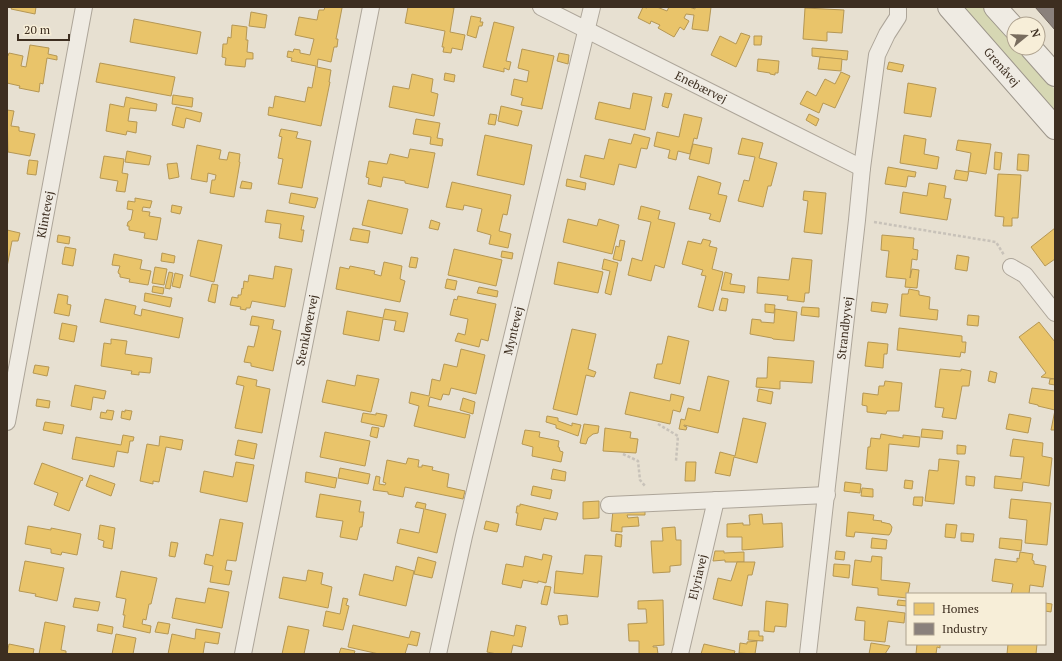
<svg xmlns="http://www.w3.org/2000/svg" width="1062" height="661" font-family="'PT Serif',serif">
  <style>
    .green { fill: #d6d7b3 }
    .homes { fill: #e9c46a; stroke: #b59754 }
    .industry { fill: #8a817c; stroke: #736860 }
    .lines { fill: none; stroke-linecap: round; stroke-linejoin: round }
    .street-casing { stroke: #ada599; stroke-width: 18 }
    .secondary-casing { stroke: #9c958a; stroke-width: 24 }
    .path { stroke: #c8c2b9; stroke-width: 2.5; stroke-dasharray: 3 2; stroke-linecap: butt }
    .street { stroke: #efebe3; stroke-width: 16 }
    .secondary { stroke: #efebe3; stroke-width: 22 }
    .labels { text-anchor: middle; stroke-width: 4; stroke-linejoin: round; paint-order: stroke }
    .street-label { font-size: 12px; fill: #3d2e20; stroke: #f7eed8 }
  </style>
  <rect width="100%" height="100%" fill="#e7e0d1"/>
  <path class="green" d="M963 7H982L1014 44V48H1018L1055 90V112Z"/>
  <g class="homes">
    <path d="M12 7H36L35 14 11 9Z"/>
    <path d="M325 7H343L342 8 336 39H338L337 47H334L331 62 318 59 317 67 331 70 329 82H330L321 126 268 115 269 107 273 108 275 96 305 102 308 87 312 88 316 66 291 61 292 58 287 57 288 51 293 52 294 49 300 50V53L310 55 314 39 295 35 299 17 317 20 319 10H324Z"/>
    <path d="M408 7H449L454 8 450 32 465 35 462 50 452 48 451 53 443 52 444 47H442L445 31 405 23Z"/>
    <path d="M643 7 647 8 648 7H657L667 11 669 7H689L695 9V7H711L708 31 692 29 694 15 686 14 684 18 689 21 684 30 680 27 674 37 658 28 660 25 651 21 650 24 638 18Z"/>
    <path d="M805 8 844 10 842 33 827 32V41L803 39Z"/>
    <path d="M251 12 267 15 265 28 249 26Z"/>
    <path d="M471 16 481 18 480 22H483L482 26H479L476 38 467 35Z"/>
    <path d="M134 19 201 32 197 54 130 42Z"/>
    <path d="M494 22 514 27 506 61 511 62 509 70 504 68V72L483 67Z"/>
    <path d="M232 25 247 27 246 40H248L247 52 253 53V59H246L245 67 225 65 226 58 222 57 223 44H227L228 37 231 38Z"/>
    <path d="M741 33 750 36 736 67 711 55 720 36 736 44Z"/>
    <path d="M754 36H762L761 45H754Z"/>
    <path d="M30 45 49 48 48 54 57 56V60L47 58 43 84 40 83 39 92 19 88 20 86 7 83V56H8L9 53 23 56 21 66 26 67Z"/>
    <path d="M812 48 848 51 847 60 812 56Z"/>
    <path d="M522 49 554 56 542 109 521 105 523 98 511 95 514 79 527 82 529 71 518 68Z"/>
    <path d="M559 53 569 55 568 64 557 61Z"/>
    <path d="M820 57 842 59 841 71 818 69Z"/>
    <path d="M758 59 779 61 778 73H775V75L770 74V73L757 71Z"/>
    <path d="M889 62 904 65 902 72 887 69Z"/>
    <path d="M100 63 175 77 171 96 96 82Z"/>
    <path d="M841 72 850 76 835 108 823 103 819 113 800 104 807 91 816 96 825 79 835 84Z"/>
    <path d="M445 73 455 75 454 82 444 80Z"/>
    <path d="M412 74 433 79 431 92 438 94 434 116 389 107 393 86 409 89Z"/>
    <path d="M908 83 936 88 931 117 904 113Z"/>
    <path d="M633 93 652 97 645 130 595 119 599 102 630 109Z"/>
    <path d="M665 93 672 94 668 108 662 106Z"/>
    <path d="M173 95 193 98 192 107 172 104Z"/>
    <path d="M126 97 157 104 156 111 130 108 128 121 137 122 136 133 127 131 126 135 106 131 110 104 124 107Z"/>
    <path d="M501 106 522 111 518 126 498 121Z"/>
    <path d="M176 107 202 113 200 122 186 118 184 128 172 125Z"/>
    <path d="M7 110 14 111 11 126 19 127V131L35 134 30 156 8 152Z"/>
    <path d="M490 114 497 115 495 125 488 124Z"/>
    <path d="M684 114 702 118 697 139 694 138 690 154 678 151 676 160 668 158 670 150 654 146 657 132 679 137Z"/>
    <path d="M809 114 819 119 816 126 806 120Z"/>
    <path d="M416 119 440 123 437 138 443 139 442 146 430 144 431 137 413 134Z"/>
    <path d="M281 129 298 132 296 138 311 141 302 188 278 184 283 159 278 158 282 137 279 136Z"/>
    <path d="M634 134 650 138 647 149 641 148 636 168 619 164 614 185 580 177 585 155 604 159 609 139 631 144Z"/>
    <path d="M485 135 532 145 524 185 477 175Z"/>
    <path d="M904 135 926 139 924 154 939 157 937 169 900 163Z"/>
    <path d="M742 138 763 143 759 158 777 163 771 186H768L763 207 738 201 744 180 749 181 755 157 738 154Z"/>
    <path d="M958 140 991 144 986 174 969 171 967 181 954 179 956 170 968 172 971 153 956 150Z"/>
    <path d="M693 144 712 148 709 164 689 159Z"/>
    <path d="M197 145 221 150 219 159 227 160 229 152 240 154 239 162H240L234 197 210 193 212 180H215L216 175 208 173 207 182 191 179Z"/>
    <path d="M410 149 435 153 428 188 405 183V181L383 177 381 187 368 184 369 178 366 177 369 161 387 164 390 154 408 158Z"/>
    <path d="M127 151 151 156 149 165 125 162Z"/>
    <path d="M995 152 1002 153 1000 170 994 169Z"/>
    <path d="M1018 154 1029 155 1028 171 1017 170Z"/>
    <path d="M104 156 124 159 122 173 128 174 125 192 116 191 118 181 100 178Z"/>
    <path d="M29 160 38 161 36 175 27 174Z"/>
    <path d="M177 163 179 177 169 179 167 164Z"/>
    <path d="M888 167 916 172 915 177 908 176 906 187 885 184Z"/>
    <path d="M998 174 1021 175 1018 218H1012V226H1003L1004 217 995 216Z"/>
    <path d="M698 176 721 183 718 194 727 196 720 222 709 219 711 214 689 209Z"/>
    <path d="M567 179 586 183 585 190 566 186Z"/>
    <path d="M242 181 252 183 251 189 240 188Z"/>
    <path d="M452 182 511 195 507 215 503 214 499 231 511 234 508 248 489 244 491 235 477 231 482 209 464 205 463 210 446 207Z"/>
    <path d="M929 183 946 186 944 198 951 199 947 220 900 213 903 192 927 196Z"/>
    <path d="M804 191 826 193 822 234 804 232 808 201 803 200Z"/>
    <path d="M291 193 318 198 315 208 289 203Z"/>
    <path d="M135 198 152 201 150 208 143 207 142 211 150 212 149 216 161 218 157 240 144 238 145 233 129 230V226H127L128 222 131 220 133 210 127 209 128 201 135 202Z"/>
    <path d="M368 200 408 209 402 234 362 225Z"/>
    <path d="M172 205 182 207 180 214 171 212Z"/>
    <path d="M641 206 660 211 658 219 675 223 664 268 655 265 651 281 628 275 632 258 642 261 651 222 638 219Z"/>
    <path d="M267 210 304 216 301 230H304L302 242 279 238 281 224 265 222Z"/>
    <path d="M568 219 597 226 599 219 619 225 612 254 563 242Z"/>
    <path d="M431 220 440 223 438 230 429 228Z"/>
    <path d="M353 228 370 231 368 243 350 240Z"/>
    <path d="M1055 228V259L1045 266 1031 247Z"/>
    <path d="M7 230 20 233 18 241H12L7 267Z"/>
    <path d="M58 235 70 237 69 244 57 242Z"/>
    <path d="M882 235 914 238 913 249 918 250 917 260 912 259 910 278 912 269 919 270 917 288 905 287 906 279 886 277 889 251 881 250Z"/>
    <path d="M703 239 711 241 709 246 717 248 712 269 723 272 713 311 698 307 706 276 701 275 703 270 682 264 688 241 701 244Z"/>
    <path d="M198 240 222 245 214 282 190 276Z"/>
    <path d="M620 240 625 241 621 261 613 259 616 246 619 247Z"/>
    <path d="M65 247 76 249 73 266 62 264Z"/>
    <path d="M454 249 502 260 496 286 448 275Z"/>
    <path d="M502 251 513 253 512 259 501 257Z"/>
    <path d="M162 253 175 256 174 263 161 261Z"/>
    <path d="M114 254 142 260 140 269 151 271 148 285 129 282 130 279 120 277V274H119L118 272 120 266 112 265Z"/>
    <path d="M957 255 969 257 967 271 955 269Z"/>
    <path d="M411 257 418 258 416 268 409 267Z"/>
    <path d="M792 258 812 260 809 293H805L804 302 787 300 788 296 757 293 758 277 789 280Z"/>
    <path d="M604 259 618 263 611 295 605 293 610 271 602 269Z"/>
    <path d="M384 262 402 266 400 279 405 281 400 302 336 289 340 267 349 269 350 266 375 271 374 274 381 276Z"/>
    <path d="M558 262 603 272 598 293 554 284Z"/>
    <path d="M275 266 292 269 285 307 252 301 250 308H246V310L240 309 241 307 230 305 232 297 238 298V295H241L242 288 243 289 244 281 248 282 249 275 273 279Z"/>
    <path d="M155 267 167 269 164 285 152 283Z"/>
    <path d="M169 272 173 273 170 289 165 288Z"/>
    <path d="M725 272 732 274 730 284 745 286 744 293 721 290Z"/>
    <path d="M175 273 183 275 180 288 172 286Z"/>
    <path d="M447 279 457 281 455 290 445 288Z"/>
    <path d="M212 284 218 285 215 303 208 301Z"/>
    <path d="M153 286 164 288 163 294 152 292Z"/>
    <path d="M479 287 498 291 497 297 477 293Z"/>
    <path d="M909 289 919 291V295L930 297 929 309 938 310 937 320 900 316 902 294H908Z"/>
    <path d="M145 293 172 298 170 307 144 301Z"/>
    <path d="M58 294 68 296 67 304 71 305 69 316 54 313Z"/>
    <path d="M458 296 496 304 488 341 481 339 479 347 455 341 458 333 465 335 468 319 450 315 454 299 457 300Z"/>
    <path d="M722 298 728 299 726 311 719 310Z"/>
    <path d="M105 299 136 306 134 314 141 316 142 309 183 318 179 338 100 322Z"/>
    <path d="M872 302 888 304 886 313 871 311Z"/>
    <path d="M765 304 775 305 774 313 765 312Z"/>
    <path d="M802 307 819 308V317L801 315Z"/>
    <path d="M385 309 408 313 404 332 394 330 396 321 383 319 379 341 343 334 347 311 383 318Z"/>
    <path d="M775 309 797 312 794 341 773 339 772 338 750 334 752 319 761 320V322L774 323Z"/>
    <path d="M968 315 979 316 978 326 967 325Z"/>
    <path d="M252 316 274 320 272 329 281 331 273 371 251 366V363L244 362 248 346 254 347 259 326 250 325Z"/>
    <path d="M1039 322 1055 342V379L1041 377 1046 373 1019 337Z"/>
    <path d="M62 323 77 326 74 342 59 339Z"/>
    <path d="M899 328 962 336V342H966L965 353 961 352 960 357 897 350Z"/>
    <path d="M572 329 596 334 588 369 596 372 594 377 586 375 577 415 553 409Z"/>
    <path d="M668 336 689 341 680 384 654 378 657 364H662Z"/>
    <path d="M111 339 127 341 125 354 152 358 150 373 139 372V375L131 374 132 371 101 366 104 343 111 344Z"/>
    <path d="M868 342 888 344 887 354H884L883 368 865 366Z"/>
    <path d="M461 349 485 355 476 394 451 388 449 395 443 394 441 400 430 397 428 406 470 415 465 438 414 426 419 406 409 403 411 392 429 396 432 379 440 381 444 364 457 367Z"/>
    <path d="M768 357 814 361 812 383 780 381V389L756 387 757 378H767Z"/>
    <path d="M35 365 49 367 47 376 33 373Z"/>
    <path d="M940 369 961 371V369L971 371 969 386H962L956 419 942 417 944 408 935 407Z"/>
    <path d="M990 371 997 373 995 383 988 381Z"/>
    <path d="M357 375 379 379 371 412 322 402 327 380 355 386Z"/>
    <path d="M238 376 257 380 256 386 270 389 262 433 235 428 244 386 236 384Z"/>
    <path d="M708 376 729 381 718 433 684 425V426L687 427 686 430 679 429 681 419 685 420 688 408 700 411Z"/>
    <path d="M1050 379H1055V385L1049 384Z"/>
    <path d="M885 381 902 383 899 411H887L886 414 867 412V406L862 405 863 393 878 395 879 386H884Z"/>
    <path d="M75 385 106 391 104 399 93 397 91 410 71 406Z"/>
    <path d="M1032 388 1055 391V410L1038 406V405L1029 403Z"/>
    <path d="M759 389 773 392 771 404 757 401Z"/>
    <path d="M630 392 670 401 671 394 684 397 680 412 673 410 670 424 625 414Z"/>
    <path d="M463 398 475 402 473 414 460 410Z"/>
    <path d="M37 399 50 401 49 408 36 406Z"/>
    <path d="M107 410 114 411 112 420 100 418 101 412 106 413Z"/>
    <path d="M125 410 132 411 130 420 121 418 122 411 125 412Z"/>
    <path d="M1055 410V430H1051Z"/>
    <path d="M363 413 376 415V413L387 415 384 427 361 422Z"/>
    <path d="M1009 414 1031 418 1028 433 1006 429Z"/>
    <path d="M547 416 558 418V421L572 426V423L581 425 578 436 556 428V425L546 422Z"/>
    <path d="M743 418 766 423 757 463 734 457 730 476 715 473 720 452 735 456Z"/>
    <path d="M45 422 64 425 62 434 43 430Z"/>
    <path d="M584 424 599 426 598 433 593 434 588 438 586 444 580 443Z"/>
    <path d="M372 427 379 428 377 438 370 436Z"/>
    <path d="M605 428 631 432 630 438 638 439 636 453 603 451Z"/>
    <path d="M922 429 943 431 942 439 921 437Z"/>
    <path d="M525 430 540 432 539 437 559 441 558 447H559L560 451 563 452 561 462 532 456 533 447 522 444Z"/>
    <path d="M325 432 370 441 365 466 320 457Z"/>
    <path d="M881 434 903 438V435L920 437 919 447 889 444 887 471 866 469 868 447H870L871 438 880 439Z"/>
    <path d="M123 435 134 437 133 441H130L128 453 117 451 114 467 72 459 76 437 121 445Z"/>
    <path d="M160 436 183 440 181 450 166 447 159 482 153 481V484L140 481 147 444 159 446Z"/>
    <path d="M1013 439 1043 443 1042 456 1052 458 1049 486 1023 482 1022 491 994 488 995 476 1021 479 1024 457 1010 456Z"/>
    <path d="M238 440 257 444 254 459 235 455Z"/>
    <path d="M957 445 966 446 965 454H957Z"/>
    <path d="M408 458 419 460 418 467H422V465L433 467 432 470 449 474 447 487 465 491 463 499 405 487 403 497 388 494V492L373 490 376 476 380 477 379 484 385 485 386 483 383 482 387 460 406 464Z"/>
    <path d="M939 459 959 461 954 504 925 501 929 470 938 471Z"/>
    <path d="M236 462 254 465 247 502 200 492 204 471 233 477Z"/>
    <path d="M686 462H696L695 481H685Z"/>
    <path d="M42 463 83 478 82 481 81 480 69 511 54 505 58 493 34 484Z"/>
    <path d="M340 468 370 474 368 484 338 478Z"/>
    <path d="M553 469 566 472 565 481 551 479Z"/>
    <path d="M306 472 337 478 335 488 305 482Z"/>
    <path d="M90 475 115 484 111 496 86 486Z"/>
    <path d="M966 476 975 477 974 486 966 485Z"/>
    <path d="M905 480 913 481 912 489 904 488Z"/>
    <path d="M845 482 861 484 860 493 844 491Z"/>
    <path d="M533 486 552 490 550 499 531 495Z"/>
    <path d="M862 488 873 489V497L861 496Z"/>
    <path d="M320 494 361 501 359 512H364L362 527H360L357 540 340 537 343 521 316 517Z"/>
    <path d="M914 497H923L922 506 913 505Z"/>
    <path d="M1011 499 1051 503 1047 545 1025 543 1027 520 1009 518Z"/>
    <path d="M599 501V518L583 519V502Z"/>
    <path d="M417 502 426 504 425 509 446 514 437 553 397 543 400 529 419 533 424 509 415 507Z"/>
    <path d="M520 504 558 513 556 520 544 518 541 530 516 525 518 513H516L517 506H520Z"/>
    <path d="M645 509V515H627L628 518 638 517 639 526 622 527V532L611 531 613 510Z"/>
    <path d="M848 512 874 515 873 520 882 521 881 522 890 524 892 527 891 532 889 535 855 532 854 537 846 536Z"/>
    <path d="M762 514 763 524 782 523 783 547 742 550V537H727V524L743 523V525H750L749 515Z"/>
    <path d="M220 519 243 523 236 561 227 560 225 570 232 571 229 585 210 582 213 566 204 564 206 554 213 556Z"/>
    <path d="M486 521 499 524 497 532 484 529Z"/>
    <path d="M946 524 957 525 955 538 945 537Z"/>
    <path d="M100 525 115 528 112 549 103 547 104 541 98 539Z"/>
    <path d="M28 526 51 530V528L81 534 77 555 62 552 61 555 51 553V549L25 544Z"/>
    <path d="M675 527 676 540H681V565L670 566V572L653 573 651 541H663L662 528Z"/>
    <path d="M961 533 974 534 973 542 961 541Z"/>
    <path d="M616 534 622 535 621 547 615 546Z"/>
    <path d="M872 538 887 540 886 549 871 548Z"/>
    <path d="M1000 538 1022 540 1021 551 999 548Z"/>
    <path d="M171 542 178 543 175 557 169 556Z"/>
    <path d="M715 551H724V553L744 552V562H725V560L713 561Z"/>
    <path d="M836 551 845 552 844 560 835 559Z"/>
    <path d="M1020 552 1033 554 1032 560 1034 561V564L1046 566 1043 587 1030 585 1029 594H1011L1013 584 992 581 995 559 1017 562V558L1019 559Z"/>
    <path d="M543 554 552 556 546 583 538 581V583L523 580 521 588 502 584 506 564 523 567 525 556 542 560Z"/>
    <path d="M585 555 602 556 598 597 554 593 556 571 583 574Z"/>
    <path d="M872 556 882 557 881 580 910 583 907 598 878 595V588L852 585 855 560 871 562Z"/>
    <path d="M418 557 436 562 432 578 414 574Z"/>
    <path d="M25 561 64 568 57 601 35 596 36 594 19 591Z"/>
    <path d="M737 562H755L752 575H748L742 606 713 599 718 578 731 581Z"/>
    <path d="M834 564 850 565 849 578 833 576Z"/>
    <path d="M396 566 414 571 406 606 359 595 364 574 393 581Z"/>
    <path d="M308 570 323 573 321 584 332 587 328 608 279 598 283 577 306 581Z"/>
    <path d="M121 571 157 578 151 604H149L146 620 143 619 142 624 151 626 150 633 123 627 125 615H123L126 599 116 597Z"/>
    <path d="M545 586 551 587 547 605 541 604Z"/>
    <path d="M208 588 229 592 222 628 172 618 176 598 205 603Z"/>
    <path d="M75 598 100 602 98 611 73 607Z"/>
    <path d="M343 598 348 599 346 605 349 606 343 630 323 626 326 611 340 614Z"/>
    <path d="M663 600 664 645 653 646V647H657L658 654H639V641H629L628 624 647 623 646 609H638V601Z"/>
    <path d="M898 600 907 601V606L897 605Z"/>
    <path d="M766 601 788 604 786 627 775 626 774 632 764 631Z"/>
    <path d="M1045 603 1052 604 1051 612 1045 611Z"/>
    <path d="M857 607 905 613 904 623 888 621 885 642 864 640 865 621 855 620Z"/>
    <path d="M567 615 568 624 560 625 558 616Z"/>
    <path d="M45 622 65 626 61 650 66 651V654H39Z"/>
    <path d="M158 622 170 624 168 634 155 632Z"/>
    <path d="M98 624 113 627 112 634 97 631Z"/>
    <path d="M353 625 409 638 411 631 420 633 417 646 408 644 405 654H379L348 647Z"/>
    <path d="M516 625 526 627 522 647 513 645 511 654H497L487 652 491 631 514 636Z"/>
    <path d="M288 626 309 630 304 654H282Z"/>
    <path d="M196 629 220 633 218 644 205 642 203 654H168L172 634 195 639Z"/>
    <path d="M749 631H759V636H763V641L748 640Z"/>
    <path d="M116 634 136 638 133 654H112Z"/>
    <path d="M757 641 755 654 739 653 740 643 747 644V642Z"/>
    <path d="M871 643 890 646 885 654H869Z"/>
    <path d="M9 644 34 649 33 654H7Z"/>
    <path d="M704 644 735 651 734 654H701Z"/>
    <path d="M917 644H940V648L937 647 936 654H916Z"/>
    <path d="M1008 644H1037L1036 654H1007Z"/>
    <path d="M341 648 355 651 354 654H339Z"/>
  </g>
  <path class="industry" d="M1035 7H1055V30Z"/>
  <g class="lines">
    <defs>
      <g id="street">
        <path id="s1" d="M541 7 862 168"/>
        <path d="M1011 267 1025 275 1055 313"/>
        <path id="s2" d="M7 422 84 7"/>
        <path d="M609 505 827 495"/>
        <path id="s3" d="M243 654 371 7"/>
        <path id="s4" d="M438 654 464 536 592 7"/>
        <path id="s5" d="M680 654 716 500"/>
        <path id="s6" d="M808 654 857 220 862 168 877 55 887 34 898 17V7"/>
      </g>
      <g id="secondary">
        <path id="s7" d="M949 7 1055 128"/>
        <path d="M995 7 1014 28"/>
        <path d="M1031 48 1055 75"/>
      </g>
    </defs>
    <use href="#street" class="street-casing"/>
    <use href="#secondary" class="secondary-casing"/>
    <g class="path">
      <path d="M874 222 996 242 1004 255"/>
      <path d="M658 424 678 436 676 461"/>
      <path d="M623 454 638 461 640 480 645 486"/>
    </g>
    <use href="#street" class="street"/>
    <use href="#secondary" class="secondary"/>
  </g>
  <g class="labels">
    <g class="street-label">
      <text dy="4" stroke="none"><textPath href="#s7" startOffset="80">Grenåvej</textPath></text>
      <text dy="4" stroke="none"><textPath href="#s1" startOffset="179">Enebærvej</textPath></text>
      <text dy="4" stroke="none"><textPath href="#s2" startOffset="211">Klintevej</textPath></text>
      <text dy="4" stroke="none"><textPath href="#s6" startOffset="328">Strandbyvej</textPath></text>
      <text dy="4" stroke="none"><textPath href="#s3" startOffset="330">Stenkløvervej</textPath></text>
      <text dy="4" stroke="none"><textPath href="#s4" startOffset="332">Myntevej</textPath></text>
      <text dy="4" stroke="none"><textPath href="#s5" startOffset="79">Elyriavej</textPath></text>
    </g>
  </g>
  <rect width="1062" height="661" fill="none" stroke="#3d2e20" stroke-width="16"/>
  <rect x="906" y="593" width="140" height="52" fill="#f7eed8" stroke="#ada18e"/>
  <rect x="914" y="603" width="20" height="12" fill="#e9c46a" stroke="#ada18e"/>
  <text x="942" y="613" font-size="12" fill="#3d2e20">Homes</text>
  <rect x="914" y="623" width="20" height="12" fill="#8a817c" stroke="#ada18e"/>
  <text x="942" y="633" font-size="12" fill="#3d2e20">Industry</text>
  <g transform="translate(1026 36) rotate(72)"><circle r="19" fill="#f7eed8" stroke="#ada18e"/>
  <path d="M0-3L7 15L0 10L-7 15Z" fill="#786c5e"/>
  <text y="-6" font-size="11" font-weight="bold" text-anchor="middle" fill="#3d2e20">N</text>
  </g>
  <path d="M18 34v6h51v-6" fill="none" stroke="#3d2e20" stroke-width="2"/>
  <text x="24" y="34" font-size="12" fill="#3d2e20" stroke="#f7eed8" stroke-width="3" paint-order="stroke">20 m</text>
</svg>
